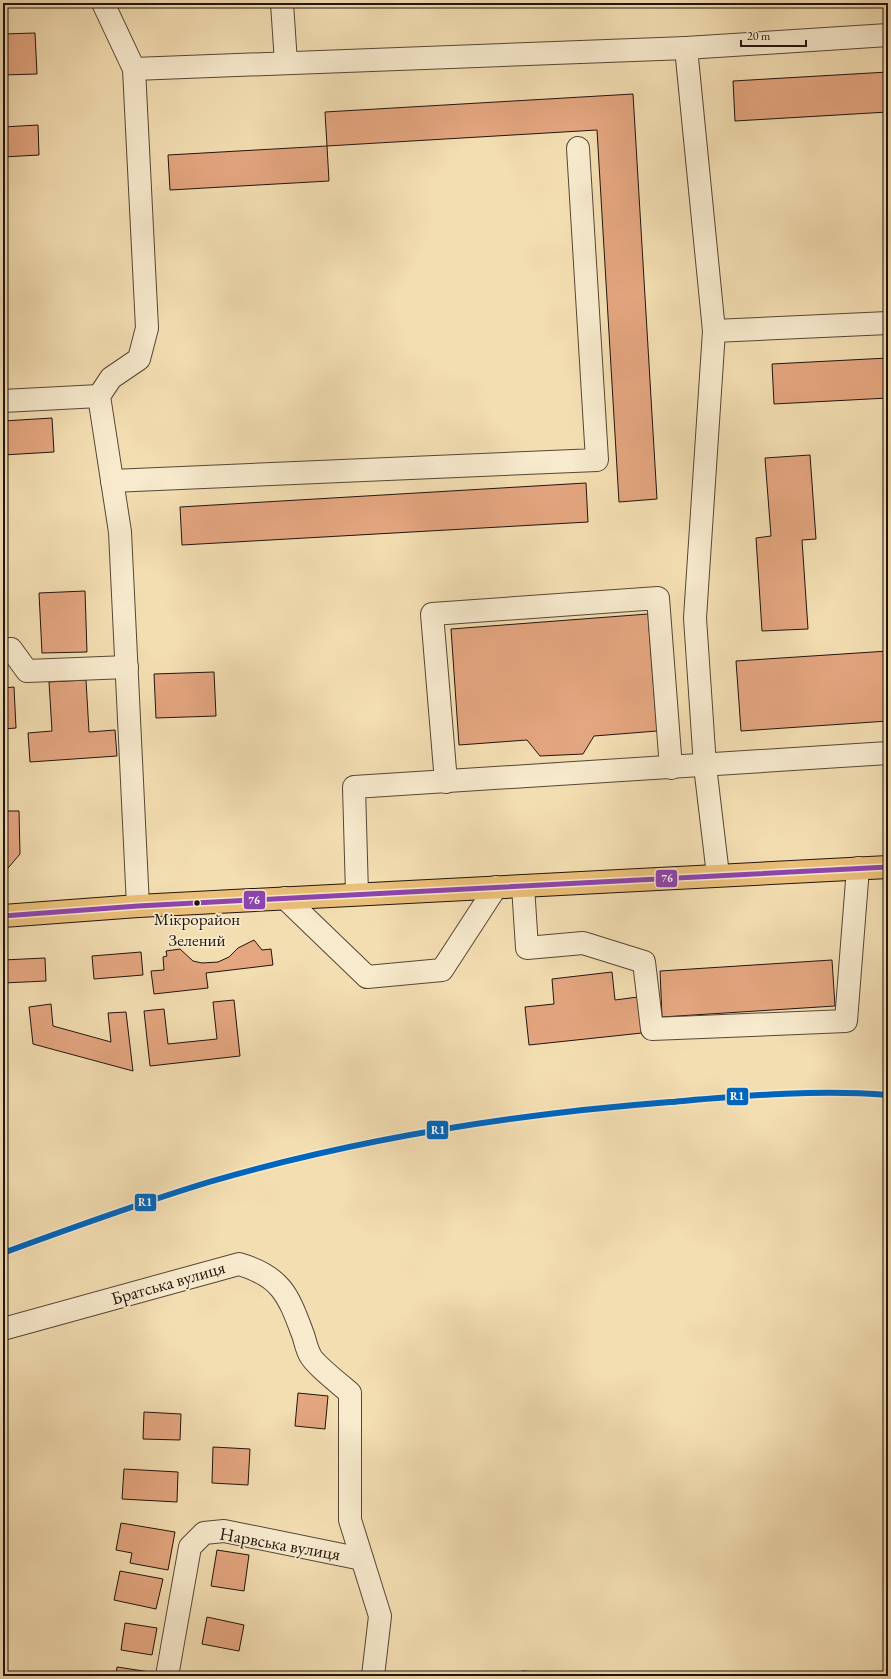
<svg xmlns="http://www.w3.org/2000/svg" width="891" height="1679" font-family="'EB Garamond',serif">
  <style>
    .building { fill: #e4a680; stroke: #21140e }
    .lines { fill: none; stroke-linecap: round; stroke-linejoin: round }
    .minor-casing { stroke: #564637; stroke-width: 24 }
    .major-casing { stroke: #21140e; stroke-width: 24 }
    .minor { stroke: #f7eacd; stroke-width: 22 }
    .major { stroke: #eabf79; stroke-width: 22 }
    .bus-1-casing { stroke: #f7eacd; stroke-width: 8 }
    .bus-1 { stroke: #8e44ad; stroke-width: 5 }
    .rail-1-casing { stroke: #f7eacd; stroke-width: 9 }
    .rail-1 { stroke: #0065bd; stroke-width: 6 }
    .bus-dot { fill: #21140e; stroke: #f7eacd; stroke-width: 1.5 }
    .labels { text-anchor: middle; stroke-width: 3.5; stroke-linejoin: round; paint-order: stroke }
    .bus-label { font-size: 17px; fill: #21140e; stroke: #f7eacd }
    .street-label { font-size: 18px; fill: #21140e; stroke: #f7eacd }
    .line-badge { stroke: #f7eacd; stroke-width: 1.5 }
    .badge-label { font-size: 11px; text-anchor: middle; font-weight: bold; fill: #fff }
  </style>
  <rect width="100%" height="100%" fill="#f3deb2"/>
  <filter id="stains"><feTurbulence type="fractalNoise" baseFrequency=".005" numOctaves="4"/><feColorMatrix values="0 0 0 0 .2 0 0 0 0 .09 0 0 0 0 .02 0 0 0 .5 -.17"/></filter>
  <radialGradient id="worn" r=".72"><stop offset=".6" stop-color="#630" stop-opacity="0"/><stop offset="1" stop-color="#630" stop-opacity=".3"/></radialGradient>
  <g class="building">
    <path d="M35 33 37 74 3 75V85V34Z"/>
    <path d="M888 72V112L735 121 733 81Z"/>
    <path d="M633 94 657 499 619 502 597 130 327 146 325 112Z"/>
    <path d="M38 125 39 155 3 157V127Z"/>
    <path d="M327 146 329 181 170 190 168 155Z"/>
    <path d="M888 358V398L774 404 772 364Z"/>
    <path d="M52 418 54 452 3 455V421Z"/>
    <path d="M810 455 816 539 802 540 808 629 762 631 756 538 771 536 765 458Z"/>
    <path d="M586 483 588 522 182 545 180 507Z"/>
    <path d="M85 591 87 652 42 653 39 593Z"/>
    <path d="M648 614 657 731 594 736 583 754 540 756 527 740 459 745 451 629Z"/>
    <path d="M888 651V721L741 731 736 661Z"/>
    <path d="M214 672 216 716 156 718 154 674Z"/>
    <path d="M86 680 89 732 115 730 117 756 30 762 28 733 52 731 49 682Z"/>
    <path d="M14 687 16 728 3 729V688Z"/>
    <path d="M3 811H19L20 854 3 874Z"/>
    <path d="M254 940 262 950 271 949 273 965 206 973 208 988 154 994 151 971 164 970 163 957 167 956 166 951 180 949 193 961 202 963 218 962 229 957 238 948Z"/>
    <path d="M141 952 143 975 94 979 92 956Z"/>
    <path d="M45 958 46 981 3 983V960Z"/>
    <path d="M832 960 835 1006 662 1017 660 971Z"/>
    <path d="M612 972 615 1000 638 997 642 1033 529 1045 525 1007 554 1004 552 979Z"/>
    <path d="M234 1000 240 1056 150 1066 144 1011 164 1009 168 1044 217 1039 213 1002Z"/>
    <path d="M51 1004 53 1026 111 1042 108 1013 126 1012 133 1071 33 1044 29 1007Z"/>
    <path d="M298 1393 328 1396 325 1429 295 1426Z"/>
    <path d="M144 1412 181 1414 180 1440 143 1439Z"/>
    <path d="M213 1447 250 1449 248 1485 212 1483Z"/>
    <path d="M124 1469 178 1472 177 1502 122 1499Z"/>
    <path d="M121 1523 175 1532 168 1570 130 1563 132 1553 116 1550Z"/>
    <path d="M217 1550 249 1555 244 1591 211 1586Z"/>
    <path d="M120 1571 163 1579 156 1609 114 1600Z"/>
    <path d="M207 1617 244 1625 239 1651 202 1644Z"/>
    <path d="M125 1623 157 1628 152 1655 121 1650Z"/>
    <path d="M117 1667 150 1672 149 1676H116Z"/>
    <path d="M522 1671 620 1676H522Z"/>
  </g>
  <g class="lines">
    <defs>
      <g id="minor">
        <path d="M103 3 134 69 147 328 139 359 111 378 99 396 120 532 138 906"/>
        <path d="M282 3 286 63"/>
        <path d="M686 48 888 35"/>
        <path d="M134 69 686 48 714 331 695 618 705 766 718 875"/>
        <path d="M714 331 888 323"/>
        <path d="M3 401 99 396"/>
        <path d="M112 481 597 460 578 148"/>
        <path d="M3 650 11 649 27 671 127 667"/>
        <path d="M446 782 432 614 658 598 671 768"/>
        <path d="M523 886 527 948 583 943 644 962 652 1029 846 1021 858 868"/>
        <path d="M357 894 354 787 888 753"/>
        <path d="M285 898 367 977 442 970 496 887"/>
        <path d="M3 1329 239 1264C280 1276 288 1294 302 1332 305 1339 306 1348 310 1355 314 1364 341 1385 350 1393V1520L380 1616 373 1676"/>
        <path d="M167 1676 190 1547 204 1533 224 1531 362 1559"/>
      </g>
      <path id="major" d="M3 916 138 906 888 867"/>
    </defs>
    <use href="#minor" class="minor-casing"/>
    <use href="#major" class="major-casing"/>
    <use href="#minor" class="minor"/>
    <use href="#major" class="major"/>
    <defs>
      <path id="bus-1" d="M3 916 138 906 888 867"/>
    </defs>
    <use href="#bus-1" class="bus-1-casing"/>
    <use href="#bus-1" class="bus-1"/>
    <defs>
      <path id="rail-1" d="M3 1253C71 1228 140 1203 209 1182 360 1138 514 1114 670 1102 742 1096 816 1089 888 1095"/>
    </defs>
    <use href="#rail-1" class="rail-1-casing"/>
    <use href="#rail-1" class="rail-1"/>
  </g>
  <circle class="bus-dot" cx="197" cy="903" r="3.5"/>
  <g class="labels">
    <g class="bus-label">
      <text x="197" y="925">Мікрорайон<tspan x="197" dy="21">Зелений</tspan></text>
    </g>
    <g class="street-label">
      <text transform="translate(168 1283) rotate(-16)" y="6">Братська вулиця</text>
      <text transform="translate(280 1544) rotate(10)" y="6">Нарвська вулиця</text>
    </g>
  </g>
  <g class="line-badge">
    <rect x="655" y="869" width="23" height="19" rx="4" fill="#8e44ad"/>
    <rect x="243" y="890" width="23" height="20" rx="4" fill="#8e44ad"/>
    <rect x="726" y="1087" width="23" height="19" rx="4" fill="#0065bd"/>
    <rect x="426" y="1120" width="23" height="20" rx="4" fill="#0065bd"/>
    <rect x="134" y="1193" width="23" height="19" rx="4" fill="#0065bd"/>
  </g>
  <g class="badge-label">
    <text x="667" y="882">76</text>
    <text x="254" y="904">76</text>
    <text x="737" y="1100">R1</text>
    <text x="438" y="1134">R1</text>
    <text x="145" y="1206">R1</text>
  </g>
  <rect width="891" height="1679" fill="none" stroke="#f3deb2" stroke-width="16"/>
  <rect x="4" y="4" width="883" height="1671" fill="none" stroke="#21140e" stroke-width="2"/>
  <rect x="8" y="8" width="875" height="1663" fill="none" stroke="#21140e"/>
  <path d="M741 40v6h65v-6" fill="none" stroke="#21140e" stroke-width="2"/>
  <text x="747" y="40" font-size="12" fill="#21140e" stroke="#f7eacd" stroke-width="3" paint-order="stroke">20 m</text>
  <rect width="100%" height="100%" filter="url(#stains)"/>
  <rect width="100%" height="100%" fill="url(#worn)"/>
</svg>
